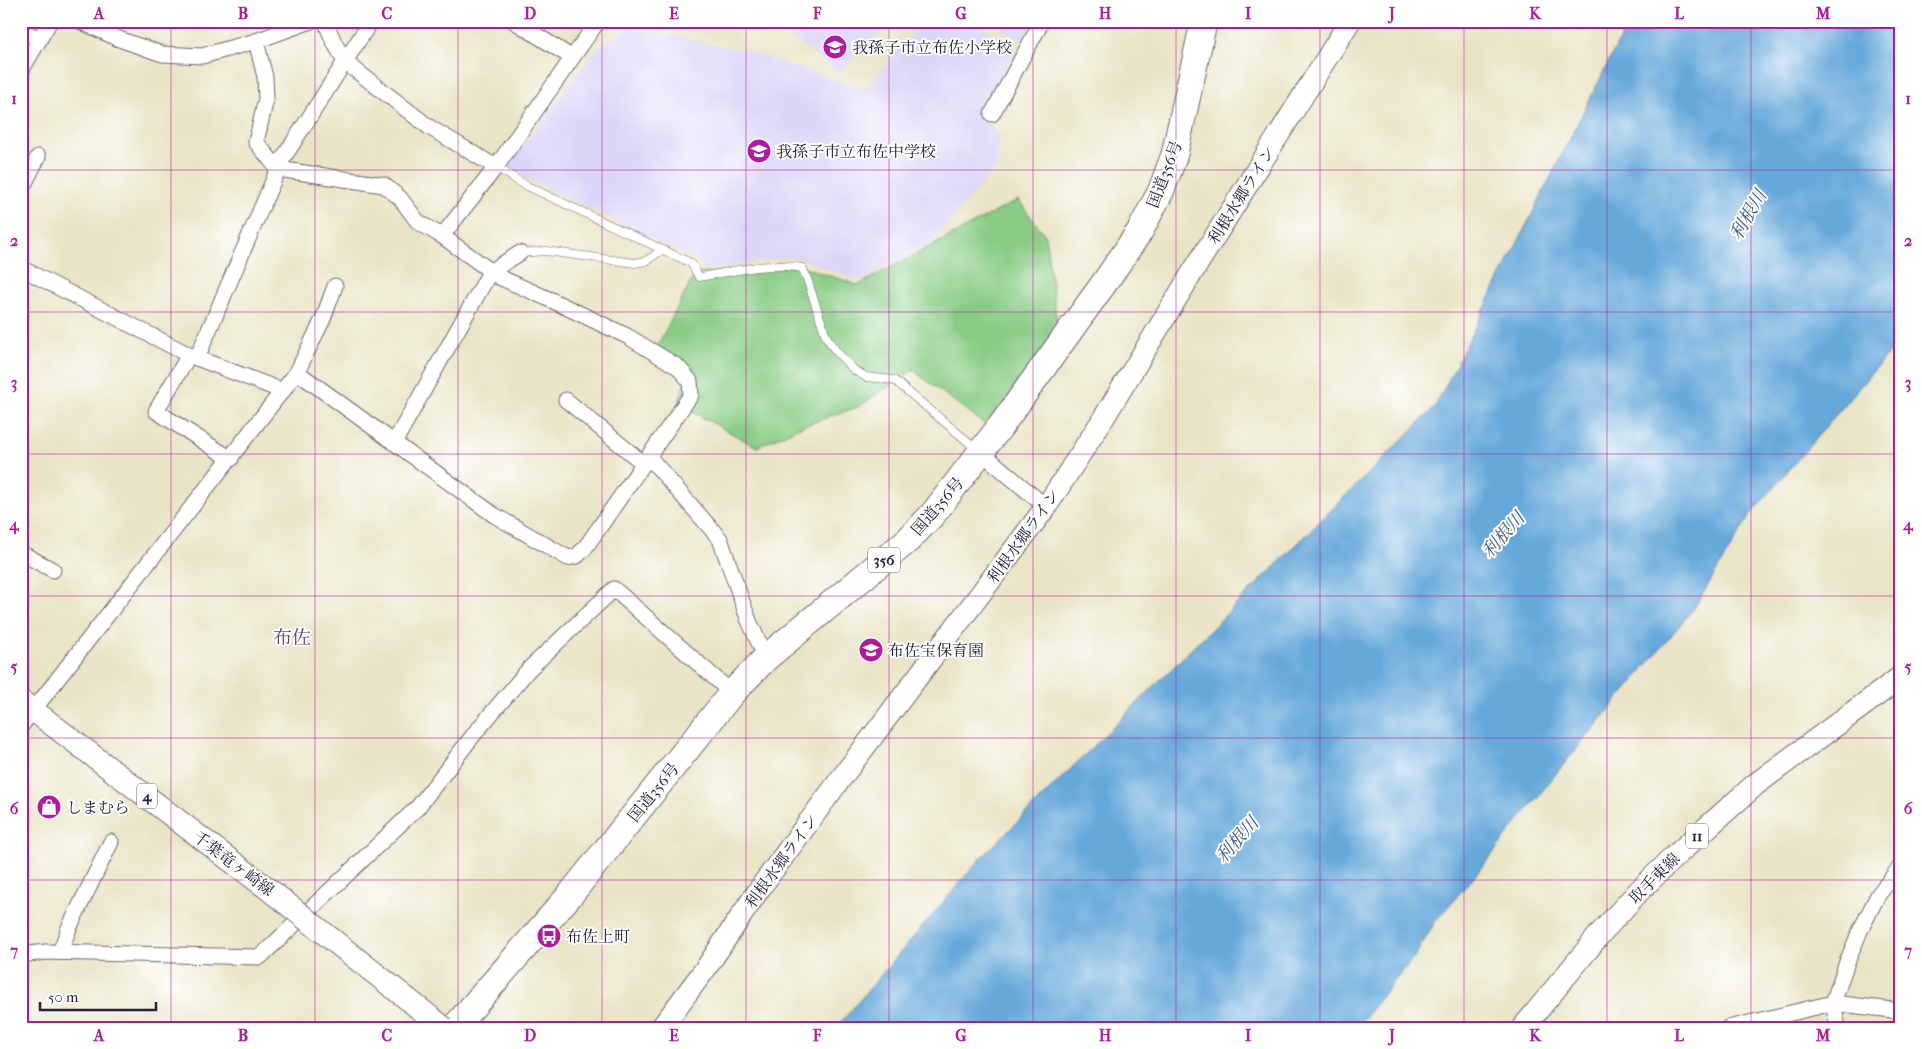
<svg xmlns="http://www.w3.org/2000/svg" width="1922" height="1049" font-family="'IM FELL French Canon','Noto Serif JP',serif">
  <style>
    .built { fill: #dbd6f7 }
    .green { fill: #89cc85; stroke: #567760 }
    .water { fill: #65a8da; stroke: #44658a }
    .lines { fill: none; stroke-linecap: round; stroke-linejoin: round }
    .lane-casing { stroke: #68666b; stroke-width: 9 }
    .street-casing { stroke: #68666b; stroke-width: 17 }
    .secondary-casing { stroke: #68666b; stroke-width: 23 }
    .primary-casing { stroke: #68666b; stroke-width: 24 }
    .highway-casing { stroke: #68666b; stroke-width: 28 }
    .lane { stroke: #fff; stroke-width: 8 }
    .street { stroke: #fff; stroke-width: 15 }
    .secondary { stroke: #fff; stroke-width: 21 }
    .primary { stroke: #fff; stroke-width: 22 }
    .highway { stroke: #fff; stroke-width: 26 }
    .primary-bridge-casing { stroke: #68666b; stroke-width: 24; stroke-linecap: butt }
    .primary-bridge { stroke: #fff; stroke-width: 22 }
    .grid { fill: none; stroke: #b5179e; stroke-width: 1; stroke-opacity: 0.55 }
    .labels { text-anchor: middle; stroke-width: 4; stroke-linejoin: round; paint-order: stroke }
    .shield { fill: #fff; stroke: #646476; stroke-width: 1 }
    .shield-label { font-size: 15px; font-weight: bold; fill: #22223b }
    .poi-label { font-size: 16px; fill: #22223b; stroke: #fff; text-anchor: start }
    .street-label { font-size: 16px; fill: #22223b; stroke: #fff }
    .water-label { font-size: 18px; font-style: italic; fill: #405e83; stroke: #fff }
    .quarter-label { font-size: 19px; fill: #5c4c6b; stroke: #fff }
    .neatline { fill: none; stroke: #b5179e; stroke-width: 2 }
    .grid-label { font-size: 16px; text-anchor: middle; font-weight: bold; fill: #b5179e }
  </style>
  <rect width="100%" height="100%" fill="#fff"/>
  <filter id="ink" filterUnits="userSpaceOnUse"><feTurbulence type="fractalNoise" baseFrequency=".02" numOctaves="2"/><feDisplacementMap in="SourceGraphic" scale="10" xChannelSelector="R" yChannelSelector="G"/><feConvolveMatrix kernelMatrix="1 2 1 2 8 2 1 2 1" color-interpolation-filters="sRGB"/></filter>
  <filter id="wash" filterUnits="userSpaceOnUse"><feTurbulence type="fractalNoise" baseFrequency=".0096" numOctaves="4" result="noise"/><feDisplacementMap in="SourceGraphic" scale="20" xChannelSelector="R" yChannelSelector="G"/><feGaussianBlur stdDeviation="1.12" result="paint"/><feColorMatrix in="noise" values="0 0 0 0 0 0 0 0 0 0 0 0 0 0 0 0 0 1.4 0 .05"/><feComposite in="paint" operator="in"/></filter>
  <g filter="url(#wash)">
    <rect width="100%" height="100%" fill="#e9e4c5"/>
    <g class="built">
      <path d="M769 21H893L839 73Z"/>
      <path d="M923 21H973L1020 52 985 117 999 137 998 165 927 247 859 281 802 259 787 258 706 270 697 260 529 180 507 167 600 45 630 27 746 51 865 89Z"/>
      <path d="M991 21H1034L1022 42Z"/>
    </g>
    <path class="green" d="M1018 200 1045 235 1058 329 988 427 913 370 858 407 802 426 757 447 678 404 686 378 654 352 695 274 798 265 858 285Z"/>
    <path class="water" d="M1629 21H1901V339L1751 514 1695 607 1559 770 1483 866 1435 922 1415 956 1356 1028H836L980 859 1435 407Z"/>
  </g>
  <g filter="url(#ink)">
    <g class="lines">
      <defs>
        <g id="lane">
          <path d="M496 167 525 185 691 263 699 277C732 272 769 261 802 268L806 276 826 336 835 350 854 370 866 377 894 380 978 450"/>
          <path d="M520 253 546 251 635 263 646 261 662 250"/>
        </g>
        <g id="street">
          <path d="M80 21 119 39 162 54 202 56 256 41 311 21"/>
          <path d="M325 21 334 42 345 62 429 127 496 167"/>
          <path d="M514 21 571 57"/>
          <path d="M21 31 40 39"/>
          <path d="M256 41 265 77 266 99 256 142 278 169 384 185 400 198 418 222 442 236"/>
          <path d="M21 71 50 21"/>
          <path d="M992 114 1042 21"/>
          <path d="M21 190 38 157"/>
          <path d="M21 268 189 355 283 391"/>
          <path d="M189 355 156 411 231 459"/>
          <path d="M197 358 282 160 371 21"/>
          <path d="M297 372 494 515 568 558 577 556 585 548 691 395 690 381 678 367 627 336 551 300 499 277 442 236 496 167 598 21"/>
          <path d="M566 400 644 464"/>
          <path d="M394 443 490 272 520 253"/>
          <path d="M981 452 1046 507"/>
          <path d="M649 457 720 539 749 621 766 658"/>
          <path d="M21 553 53 570"/>
          <path d="M21 726 297 372 323 319 335 286"/>
          <path d="M60 952 69 928 111 842"/>
          <path d="M21 955 46 952 260 957 418 807 475 733 529 669 614 589 732 693"/>
          <path d="M1728 1028 1833 1003 1901 1011"/>
          <path d="M1838 1028 1833 1003 1847 962 1860 931 1878 895 1901 866"/>
        </g>
        <path id="secondary" d="M661 1028 706 968 760 888 839 781 1046 507 1103 419 1192 273 1350 21"/>
        <g id="primary">
          <path d="M21 701 272 892"/>
          <path d="M1523 1028 1600 934 1639 891 1675 856 1756 784 1901 677"/>
        </g>
        <path id="highway" d="M454 1028 570 895 732 693 766 658 908 540 933 514 1000 427 1105 282 1140 231 1161 191 1174 156 1204 21"/>
      </defs>
      <use href="#lane" class="lane-casing"/>
      <use href="#street" class="street-casing"/>
      <use href="#secondary" class="secondary-casing"/>
      <use href="#primary" class="primary-casing"/>
      <use href="#highway" class="highway-casing"/>
      <use href="#lane" class="lane"/>
      <use href="#street" class="street"/>
      <use href="#secondary" class="secondary"/>
      <use href="#primary" class="primary"/>
      <use href="#highway" class="highway"/>
      <defs>
        <path id="primary-bridge" d="M272 892 444 1028"/>
      </defs>
      <use href="#primary-bridge" class="primary-bridge-casing"/>
      <use href="#primary-bridge" class="primary-bridge"/>
    </g>
  </g>
  <path class="grid" d="M171 21V1028M315 21V1028M458 21V1028M602 21V1028M746 21V1028M889 21V1028M1033 21V1028M1176 21V1028M1320 21V1028M1464 21V1028M1607 21V1028M1751 21V1028M21 170H1901M21 312H1901M21 454H1901M21 596H1901M21 738H1901M21 880H1901"/>
  <defs>
    <symbol id="school-disc" viewBox="-11 -11 22 22"><circle r="9.5" fill="#b5179e" stroke="#fff"/><path d="M0-5L7-2L0 1L-7-2ZM-4 1L0 2.5L4 1V4Q0 6-4 4Z" fill="#fff"/></symbol>
    <symbol id="shop-disc" viewBox="-11 -11 22 22"><circle r="9.5" fill="#b5179e" stroke="#fff"/><path d="M-5-2.5h2.3a2.7 3.5 0 0 1 5.4 0H5L5.5 6h-11ZM-1.5-2.5h3a1.5 2.3 0 0 0-3 0Z" fill="#fff"/></symbol>
    <symbol id="bus-disc" viewBox="-11 -11 22 22"><circle r="9.5" fill="#b5179e" stroke="#fff"/><path d="M-5-6H5V4H4V6H2V4H-2V6H-4V4H-5ZM-3.5-4V0h7V-4ZM-3.5 1.2v1.5H-2V1.2ZM2 1.2v1.5H3.5V1.2Z" fill="#fff"/></symbol>
  </defs>
  <g fill-rule="evenodd">
    <use href="#school-disc" x="821" y="33" width="28" height="28"/>
    <use href="#school-disc" x="745" y="137" width="28" height="28"/>
    <use href="#school-disc" x="857" y="636" width="28" height="28"/>
    <use href="#shop-disc" x="35" y="793" width="28" height="28"/>
    <use href="#bus-disc" x="535" y="922" width="28" height="28"/>
  </g>
  <g class="labels">
    <g class="shield">
      <rect x="868" y="547.5" width="32" height="25" rx="4"/>
      <rect x="137" y="783.5" width="20" height="25" rx="4"/>
      <rect x="1686" y="823.5" width="22" height="25" rx="4"/>
    </g>
    <g class="shield-label">
      <text x="884" y="565">356</text>
      <text x="147" y="801">4</text>
      <text x="1697" y="841">11</text>
    </g>
    <g class="poi-label">
      <text x="852" y="53">我孫子市立布佐小学校</text>
      <text x="776" y="157">我孫子市立布佐中学校</text>
      <text x="888" y="656">布佐宝保育園</text>
      <text x="66" y="813">しまむら</text>
      <text x="566" y="942">布佐上町</text>
    </g>
    <g class="street-label">
      <text transform="translate(1164 174) rotate(-69)" y="6">国道356号</text>
      <text transform="translate(1241 195) rotate(-58)" y="6">利根水郷ライン</text>
      <text transform="translate(937 506) rotate(-49)" y="6">国道356号</text>
      <text transform="translate(1023 536) rotate(-54)" y="6">利根水郷ライン</text>
      <text transform="translate(653 792) rotate(-51)" y="6">国道356号</text>
      <text transform="translate(781 861) rotate(-54)" y="6">利根水郷ライン</text>
      <text transform="translate(234 863) rotate(37)" y="6">千葉竜ヶ崎線</text>
      <text transform="translate(1654 878) rotate(-45)" y="6">取手東線</text>
    </g>
    <g class="water-label">
      <text transform="translate(1748 215) rotate(-60)" y="6">利根川</text>
      <text transform="translate(1503 535) rotate(-49)" y="6">利根川</text>
      <text transform="translate(1237 840) rotate(-49)" y="6">利根川</text>
    </g>
    <g class="quarter-label">
      <text x="292" y="644">布佐</text>
    </g>
  </g>
  <rect width="1922" height="1049" fill="none" stroke="#fff" stroke-width="55"/>
  <path d="M40 1002v8h116v-8" fill="none" stroke="#22223b" stroke-width="2.5"/>
  <text x="48" y="1002" font-size="15" fill="#22223b" stroke="#ffffff" stroke-width="4" paint-order="stroke">50 m</text>
  <rect x="28" y="28" width="1866" height="994" class="neatline"/>
  <g class="grid-label">
    <text x="99" y="19">A</text>
    <text x="243" y="19">B</text>
    <text x="387" y="19">C</text>
    <text x="530" y="19">D</text>
    <text x="674" y="19">E</text>
    <text x="817" y="19">F</text>
    <text x="961" y="19">G</text>
    <text x="1105" y="19">H</text>
    <text x="1248" y="19">I</text>
    <text x="1392" y="19">J</text>
    <text x="1535" y="19">K</text>
    <text x="1679" y="19">L</text>
    <text x="1823" y="19">M</text>
    <text x="14" y="104">1</text>
    <text x="1908" y="104">1</text>
    <text x="14" y="246">2</text>
    <text x="1908" y="246">2</text>
    <text x="14" y="388">3</text>
    <text x="1908" y="388">3</text>
    <text x="14" y="530">4</text>
    <text x="1908" y="530">4</text>
    <text x="14" y="672">5</text>
    <text x="1908" y="672">5</text>
    <text x="14" y="814">6</text>
    <text x="1908" y="814">6</text>
    <text x="14" y="956">7</text>
    <text x="1908" y="956">7</text>
    <text x="99" y="1041">A</text>
    <text x="243" y="1041">B</text>
    <text x="387" y="1041">C</text>
    <text x="530" y="1041">D</text>
    <text x="674" y="1041">E</text>
    <text x="817" y="1041">F</text>
    <text x="961" y="1041">G</text>
    <text x="1105" y="1041">H</text>
    <text x="1248" y="1041">I</text>
    <text x="1392" y="1041">J</text>
    <text x="1535" y="1041">K</text>
    <text x="1679" y="1041">L</text>
    <text x="1823" y="1041">M</text>
  </g>
</svg>
